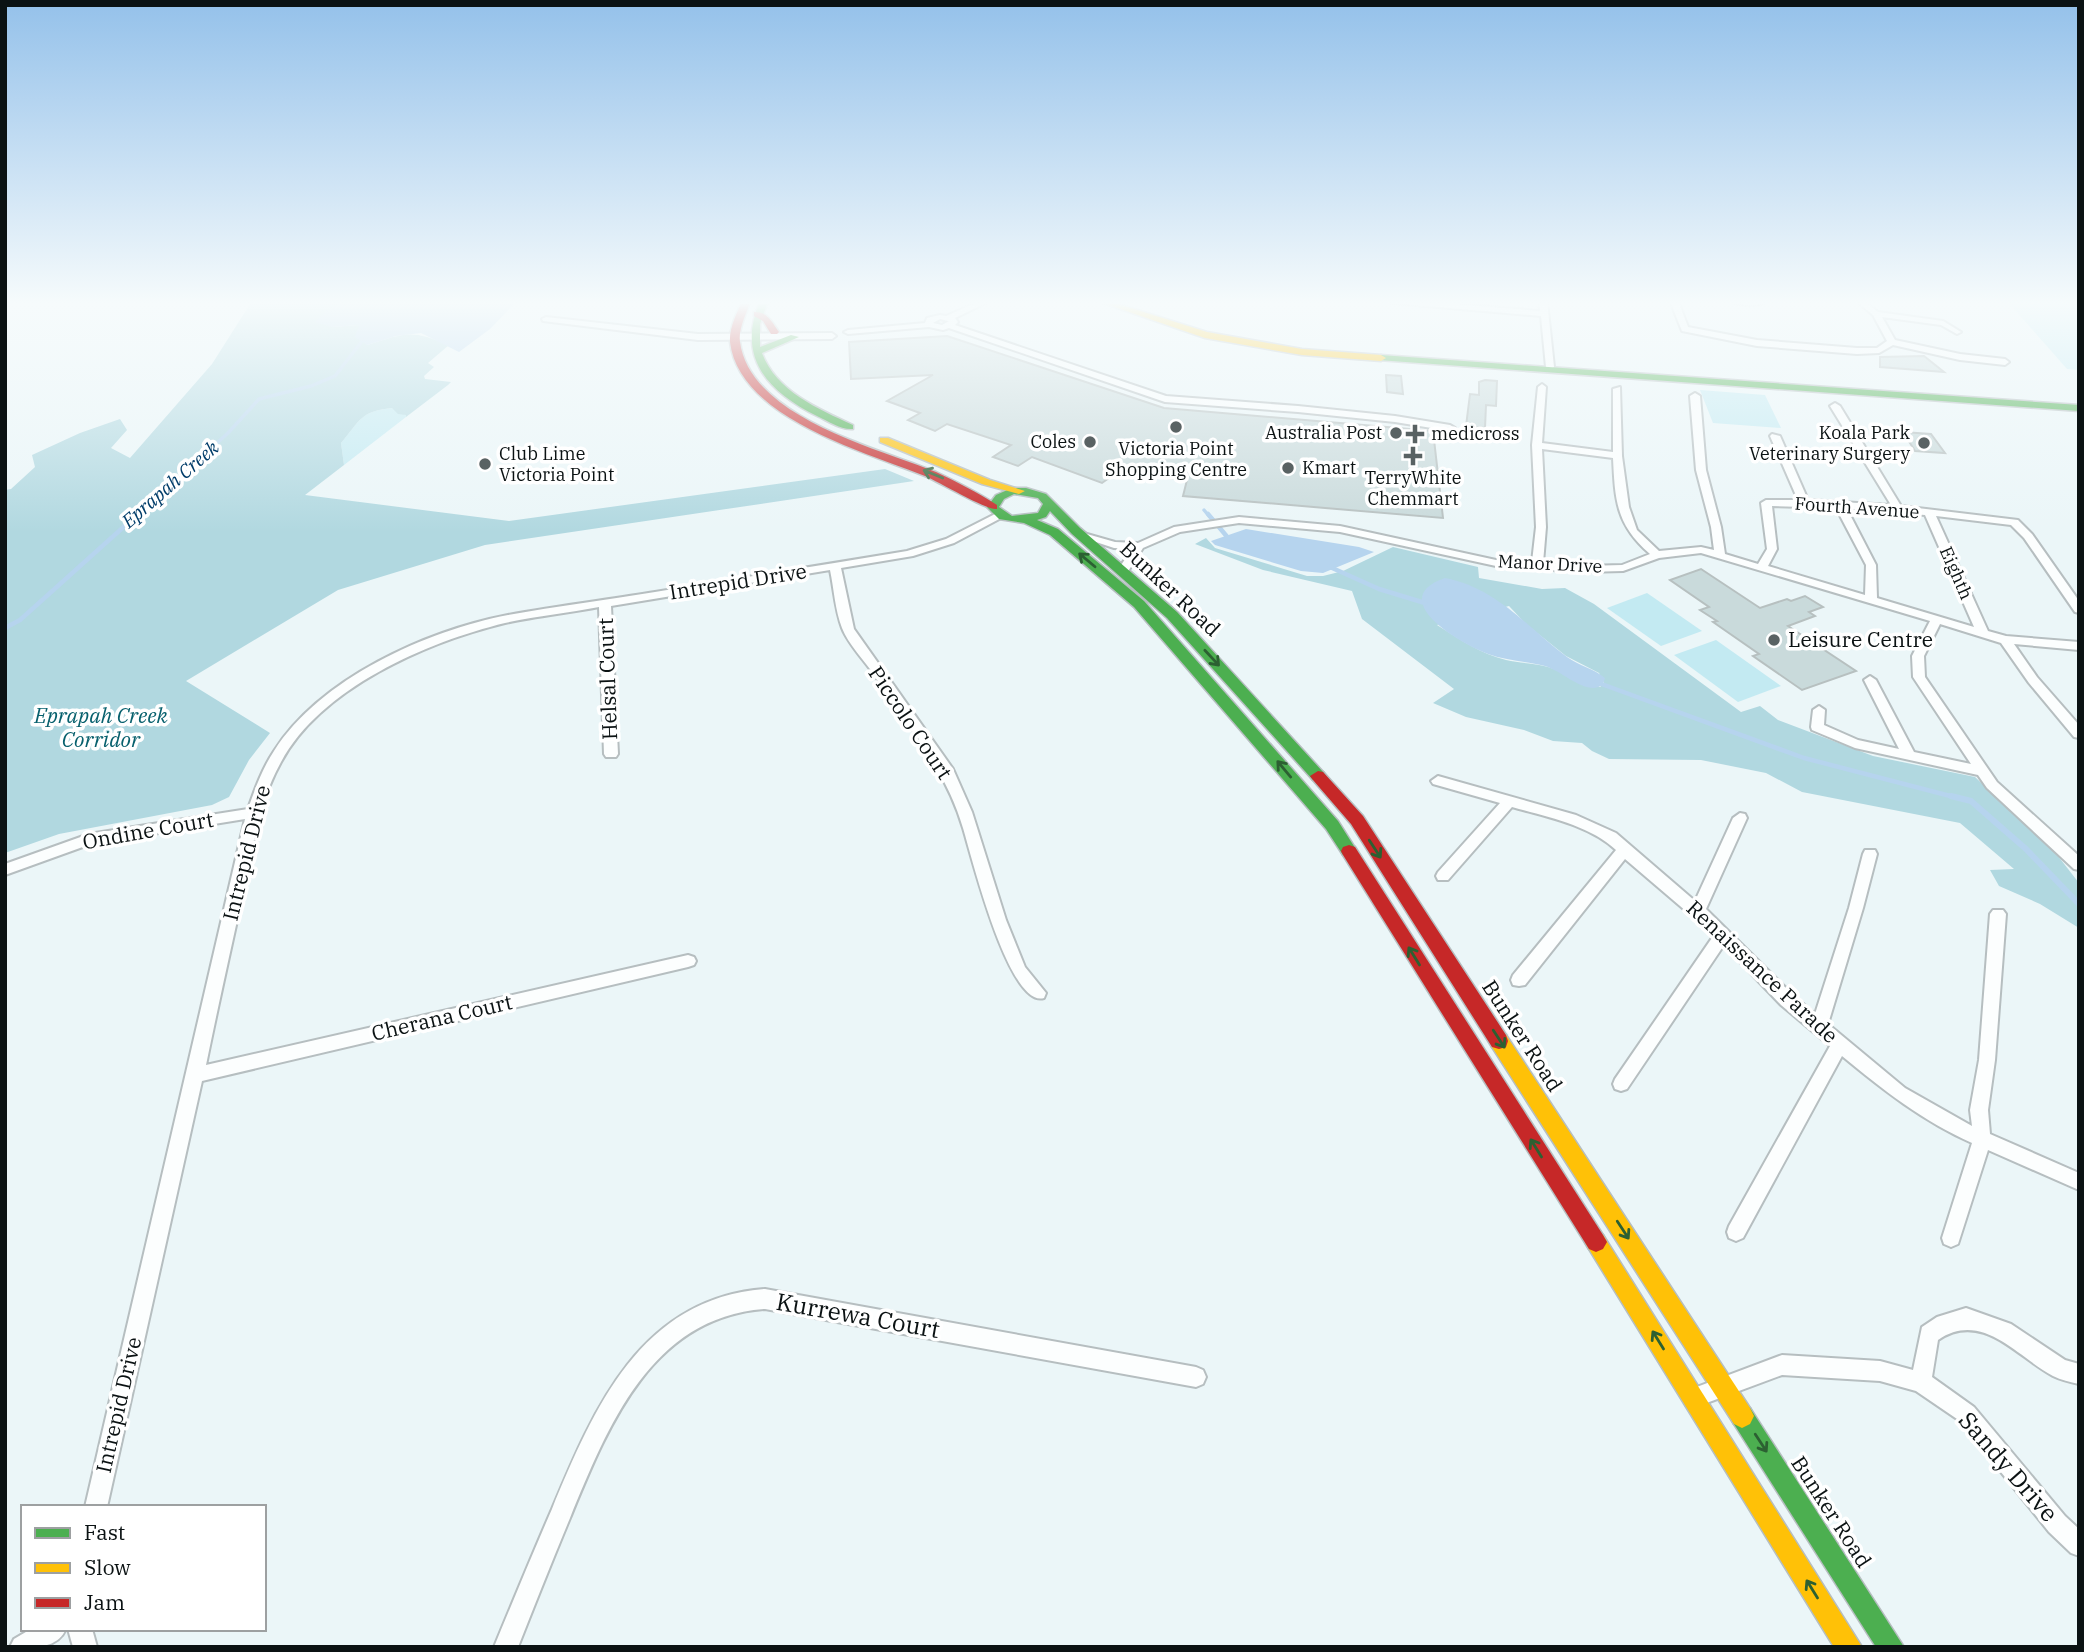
<svg xmlns="http://www.w3.org/2000/svg" width="2084" height="1652" font-family="'IBM Plex Serif',serif">
  <style>
    .green { fill: #c3eaf2 }
    .forest { fill: #b1d8e0; fill-rule: evenodd }
    .water { fill: #b6d4ee }
    .lines { fill: none; stroke-linecap: round; stroke-linejoin: round }
    .stream-far2 { stroke: #b6d4ee; stroke-width: 3.5 }
    .stream-far1 { stroke: #b6d4ee; stroke-width: 4.5 }
    .stream { stroke: #b6d4ee; stroke-width: 6 }
    .building { fill: #c9dadb; stroke: #b7c0c0; stroke-width: 2 }
    .street-casing { stroke: #b6bec0; stroke-width: 4 }
    .fast-casing { stroke: #b6bec0; stroke-width: 3 }
    .slow-casing { stroke: #b6bec0; stroke-width: 3 }
    .jam-casing { stroke: #b6bec0; stroke-width: 3 }
    .street { fill: #fcfefe; fill-rule: evenodd }
    .fast { fill: #4caf50; fill-rule: evenodd }
    .slow { fill: #ffc107; fill-rule: evenodd }
    .jam { fill: #c62828; fill-rule: evenodd }
    .oneway { stroke: #2c6032 }
    .poi-dot { fill: #596263; stroke: #fff; stroke-width: 2.5 }
    .labels { text-anchor: middle; stroke-width: 7; stroke-linejoin: round; paint-order: stroke }
    .far-poi-label { font-size: 18px; fill: #0b1213; stroke: #fff; text-anchor: end }
    .far-street-label { font-size: 18px; fill: #0b1213; stroke: #fff }
    .far-water-label { font-size: 19px; font-style: italic; fill: #003c69; stroke: #fff }
    .street-label { font-size: 21px; fill: #0b1213; stroke: #fff }
    .poi-label { font-size: 21px; fill: #0b1213; stroke: #fff; text-anchor: start }
    .park-label { font-size: 21px; font-style: italic; fill: #07606d; stroke: #fff }
    .near-street-label { font-size: 24px; fill: #0b1213; stroke: #fff }
  </style>
  <rect width="100%" height="100%" fill="#ebf6f8"/>
  <g class="green">
    <path d="M2007 301H2079V370L2067 369Z"/>
    <path d="M1700 390 1765 395 1781 428 1713 423Z"/>
    <path d="M392 408 406 415V417L344 465 341 443C360 421 360 411 392 408Z"/>
    <path d="M1647 593 1702 631 1661 646 1607 608Z"/>
    <path d="M1716 640 1781 686 1738 702 1674 655Z"/>
  </g>
  <g class="forest">
    <path d="M252 301H347L325 312 332 327 359 325 367 345C405 333 411 329 449 345L428 363 434 367 424 376 425 379 451 382 448 385 406 417V415L398 414 392 408C360 411 360 421 341 443L344 465 305 495 509 521 885 469 914 481 485 545 338 590 186 681 270 733 249 760 229 797 212 805 59 834 5 853V490L11 489 35 467 32 455 80 433 120 419 127 430 111 448 130 458 212 364Z"/>
    <path d="M1206 538 1215 548 1307 576H1323L1343 571 1393 547 1478 567 1479 578 1542 589 1565 588 1594 604 1741 712 1760 706 1778 720 1873 756 1975 777 2054 851 2079 883V928L2040 904 1999 886 1990 870 2014 869 1960 823 1802 792 1766 773 1701 760 1609 759 1592 751 1582 743 1553 741 1524 730 1466 717 1433 703 1454 689 1362 619 1352 591 1263 570 1195 544ZM1509 606 1526 624 1566 656 1599 673 1604 683 1600 687C1577 684 1566 671 1544 666 1532 663 1518 663 1506 660 1481 654 1459 639 1437 625Z"/>
  </g>
  <g class="water">
    <path d="M347 301H517L490 329 459 352 421 333 396 336 367 345 355 337 359 325 332 327 315 322 325 312Z"/>
    <path d="M1246 529 1359 547 1374 552 1323 573 1301 571 1215 545 1211 541Z"/>
    <path d="M1445 578C1497 588 1527 627 1567 657 1579 666 1595 669 1605 678 1603 685 1601 687 1594 688 1578 688 1561 671 1545 666 1526 661 1507 661 1488 654 1460 644 1384 599 1445 578Z"/>
  </g>
  <g class="lines">
    <g class="stream-far2">
      <path d="M1204 510 1209 516"/>
      <path d="M136 516 228 433 259 399 311 386 335 376 366 336"/>
    </g>
    <g class="stream-far1">
      <path d="M1208 514 1229 539"/>
      <path d="M1330 567 1379 589 1425 603"/>
      <path d="M5 628 20 620 138 514"/>
      <path d="M1596 682 1804 758 1958 798"/>
    </g>
    <path class="stream" d="M1951 796 1971 801 2026 849 2079 904"/>
  </g>
  <g class="building">
    <path d="M947 336 1164 408 1433 431 1443 518 1183 496 1187 480 1158 477 1159 466 1129 464 1102 483 1032 457 1018 466 993 457 1011 445 947 424 935 431 908 420 920 413 887 401 933 375 851 379 849 342Z"/>
    <path d="M1924 356 1944 372 1880 367V357Z"/>
    <path d="M1386 375 1401 376 1403 394 1387 392Z"/>
    <path d="M1485 380 1497 381 1496 406 1486 405 1485 428 1466 426 1470 394 1479 395V382Z"/>
    <path d="M1903 432 1931 434 1945 453 1915 451Z"/>
    <path d="M1701 569 1760 608 1787 599 1791 601 1805 596 1823 607 1809 612 1815 616 1788 626 1856 671 1802 690 1753 656 1759 654 1713 622 1717 621 1700 610 1709 607 1670 580Z"/>
  </g>
  <g class="lines">
    <defs>
      <g id="street">
        <path d="M980 301H990L955 318 958 322 955 325 1166 396 1298 406 1395 416 1450 425 1455 428 1450 431 1395 422 1298 412 1165 402 949 328 943 330 929 327 848 334 844 332 848 330 925 323 927 318 940 315 946 316ZM940 319 948 321H949L942 325 933 323Z"/>
        <path d="M1388 301H1416L1540 311 1539 301H1547L1554 367 1550 370 1546 367 1541 316 1392 303Z"/>
        <path d="M1670 301H1678L1688 327 1757 340 1857 348H1877L1887 341 1873 315 1856 301H1864L1878 312 1943 321 1961 332 1957 334 1941 325 1882 317 1895 340 1960 354 2005 359 2009 362 2005 365 1960 360 1893 345 1879 353 1857 354 1757 346 1682 331Z"/>
        <path d="M1730 301H1759L1763 303C1756 307 1737 305 1730 301Z"/>
        <path d="M546 317 698 334 832 333 836 336 832 339 698 340 543 321 542 319Z"/>
        <path d="M1542 384 1546 387 1542 443 1613 452V389L1620 387 1622 456 1629 507 1637 530 1659 551 1701 547 1714 550 1711 527 1696 470 1690 396 1695 393 1700 396 1706 470 1721 527 1725 554 1758 564 1767 549 1761 503 1766 500H1798L1770 436 1772 434 1780 436 1808 500 1891 505 1830 406 1835 403 1840 406 1901 506 2018 520 2032 534 2079 601V613L2075 612 2024 538 2011 525 1936 516 1988 631 2006 636 2079 642V650L2014 644 2037 677 2079 725V738L2074 737 2029 683 2001 643 1940 624 1924 656 1925 677 1997 782 2079 856V870L2074 869 1987 788 1978 775 1855 748 1812 730 1811 727 1813 710 1819 706 1825 710 1824 725 1858 740 1899 749 1864 680 1870 676 1876 680 1914 752 1971 764 1913 677 1912 656 1930 621 1701 553 1659 558 1623 571 1584 572 1537 569 1496 566 1340 532 1239 523 1180 532 1143 548 1127 573 1123 574 1117 571 1132 549 1114 548 1075 535 1080 532 1115 542 1138 543 1174 527 1239 517 1340 526 1496 560 1532 562 1536 527 1532 445 1538 387ZM1542 449 1613 458C1615 500 1616 525 1650 554L1622 565 1584 566 1543 563 1546 527ZM1772 506 1836 508 1866 565 1865 595 1768 566 1777 549ZM1847 509 1925 515 1974 627 1877 598 1876 565Z"/>
        <path d="M999 512 1003 513V517L954 543 913 556 841 568 854 629 953 769 972 812 1006 920 1025 967 1046 993 1044 998C1009 1009 971 854 963 828 946 770 908 725 875 676 865 661 848 644 842 628 835 610 834 589 830 570L611 606 618 754 616 757H606L604 754 599 607C568 613 536 616 505 623 427 642 321 688 281 762 259 801 253 846 244 889 231 948 218 1006 206 1065L688 955 694 957 696 961 694 965 688 967 202 1081 107 1507H85L245 819 91 844 5 875V864L89 834 248 809C255 789 262 769 274 751 321 678 426 631 508 615 557 606 606 600 655 592 739 578 823 565 907 551L946 539Z"/>
        <path d="M1438 776 1576 815 1616 833 1695 901 1733 818 1740 813 1745 814 1747 818 1706 909 1793 995 1815 1014 1849 908 1863 854 1865 850H1875L1877 854 1863 908 1828 1024 1905 1088 1972 1126 1970 1110 1979 1060 1990 914 1993 910H2003L2006 914 1995 1060 1988 1110 1990 1134 2079 1173V1190L1988 1150 1958 1244 1951 1247 1944 1244 1942 1238 1972 1143C1923 1121 1883 1090 1842 1056L1743 1238 1736 1241 1729 1238 1727 1232 1729 1226 1830 1046 1781 1005 1724 945 1627 1089 1621 1091 1615 1089 1613 1084 1615 1079 1714 935 1625 859 1525 985 1519 986 1513 985 1511 980 1513 975 1616 850C1589 825 1547 817 1512 807L1448 880H1438L1436 876 1438 872 1500 803 1433 784 1431 781Z"/>
        <path d="M765 1289 1196 1367 1203 1370 1206 1377 1203 1384 1196 1387 765 1309C651 1317 608 1426 570 1518 552 1561 535 1604 518 1647H494C513 1601 532 1555 552 1509 594 1408 641 1298 765 1289Z"/>
        <path d="M1966 1308 2011 1324 2065 1360 2079 1364V1384C2070 1382 2061 1380 2053 1376 2016 1356 1982 1310 1938 1340L1932 1377 1974 1407 2065 1516 2079 1529V1556L2071 1553 2049 1532 1960 1421 1916 1391 1880 1381 1782 1375 1693 1408 1686 1405 1683 1398 1686 1391 1782 1355 1880 1361 1913 1370 1922 1327 1937 1317Z"/>
        <path d="M31 1629H66C56 1651 30 1647 10 1647L14 1639Z"/>
        <path d="M68 1629H92L97 1647H73Z"/>
      </g>
      <g id="fast">
        <path d="M760 301H768L760 324V347L791 335 799 337 762 353C776 391 818 409 853 425V429C841 430 828 421 817 416 767 391 736 357 760 301Z"/>
        <path d="M1381 355 2079 405V411L1378 360 1376 358Z"/>
        <path d="M1012 488H1026L1046 494 1080 528 1177 612 1323 772 1326 776 1323 780H1313L1167 618 1072 534 1050 511 1046 517 1037 520 1058 529 1144 601 1338 821 1357 851 1355 855H1343L1326 829 1134 607 1050 535 1024 523 999 519 987 507 996 495ZM1014 494 1038 498 1043 504 1038 513 1012 516 999 507 1004 499Z"/>
        <path d="M1742 1404 1750 1408 1904 1647H1876L1734 1424 1730 1416 1734 1408Z"/>
      </g>
      <g id="slow">
        <path d="M1097 301H1109L1207 332 1302 349 1381 355 1386 358 1381 361 1302 355 1205 338Z"/>
        <path d="M880 438H888L990 480 1025 491 1019 494 982 484 880 442Z"/>
        <path d="M1499 1033 1506 1035 1750 1408 1754 1416 1750 1424 1742 1428 1734 1424 1492 1047 1490 1041 1492 1035Z"/>
        <path d="M1596 1232 1603 1235 1862 1647H1834L1589 1249 1585 1242 1589 1235Z"/>
      </g>
      <g id="jam">
        <path d="M742 301H750C747 314 738 328 740 342 750 417 877 448 936 472 957 482 977 492 997 505V509C988 511 939 482 925 476 865 452 739 418 730 342 729 328 737 313 742 301Z"/>
        <path d="M754 312C767 311 772 322 779 332L777 334H771L763 321 754 316Z"/>
        <path d="M1318 771 1323 772 1363 816 1506 1035 1508 1041 1506 1047 1499 1049 1492 1047 1351 824 1313 780 1310 776Z"/>
        <path d="M1349 845 1355 847 1603 1235 1607 1242 1603 1249 1596 1252 1589 1249 1343 855 1341 851 1343 847Z"/>
      </g>
    </defs>
    <use href="#street" class="street-casing"/>
    <use href="#fast" class="fast-casing"/>
    <use href="#slow" class="slow-casing"/>
    <use href="#jam" class="jam-casing"/>
    <use href="#street" class="street"/>
    <use href="#fast" class="fast"/>
    <use href="#slow" class="slow"/>
    <use href="#jam" class="jam"/>
  </g>
  <defs><path id="oneway-shaft" d="M-6 0H5M1.5-3L5.5 0L1.5 3" fill="none" stroke-width="1.6" stroke-linecap="round" stroke-linejoin="round" transform="scale(1.75)"/></defs>
  <g class="oneway">
    <use href="#oneway-shaft" transform="translate(933 474) rotate(-158)"/>
    <use href="#oneway-shaft" transform="translate(1087 560) rotate(-140)"/>
    <use href="#oneway-shaft" transform="translate(1212 658) rotate(47)"/>
    <use href="#oneway-shaft" transform="translate(1284 769) rotate(-130)"/>
    <use href="#oneway-shaft" transform="translate(1375 849) rotate(57)"/>
    <use href="#oneway-shaft" transform="translate(1414 956) rotate(-122)"/>
    <use href="#oneway-shaft" transform="translate(1499 1039) rotate(57)"/>
    <use href="#oneway-shaft" transform="translate(1536 1148) rotate(-122)"/>
    <use href="#oneway-shaft" transform="translate(1623 1230) rotate(57)"/>
    <use href="#oneway-shaft" transform="translate(1658 1340) rotate(-122)"/>
    <use href="#oneway-shaft" transform="translate(1761 1443) rotate(57)"/>
    <use href="#oneway-shaft" transform="translate(1812 1589) rotate(-122)"/>
  </g>
  <linearGradient id="sky" x2="0" y2="1"><stop stop-color="#94c1ea"/><stop offset="0.57" stop-color="#f6fbfc"/><stop offset="1" stop-color="#f6fbfc" stop-opacity="0"/></linearGradient>
  <rect width="2084" height="532" fill="url(#sky)"/>
  <g class="poi-dot">
    <circle cx="1176" cy="427" r="7"/>
    <circle cx="1396" cy="433" r="7"/>
    <path d="M1411.5 423.5h7v7h7v7h-7v7h-7v-7h-7v-7h7z"/>
    <circle cx="1090" cy="442" r="7"/>
    <circle cx="1924" cy="443" r="7"/>
    <path d="M1409.5 445.5h7v7h7v7h-7v7h-7v-7h-7v-7h7z"/>
    <circle cx="485" cy="464" r="7"/>
    <circle cx="1288" cy="468" r="7"/>
    <circle cx="1774" cy="640" r="7"/>
  </g>
  <g class="labels">
    <g class="far-poi-label">
      <text x="1382" y="439">Australia Post</text>
      <text x="1910" y="439">Koala Park<tspan x="1910" dy="21">Veterinary Surgery</tspan></text>
      <text x="1431" y="440" text-anchor="start">medicross</text>
      <text x="1076" y="448">Coles</text>
      <text x="1176" y="455" text-anchor="middle">Victoria Point<tspan x="1176" dy="21">Shopping Centre</tspan></text>
      <text x="499" y="460" text-anchor="start">Club Lime<tspan x="499" dy="21">Victoria Point</tspan></text>
      <text x="1302" y="474" text-anchor="start">Kmart</text>
      <text x="1413" y="484" text-anchor="middle">TerryWhite<tspan x="1413" dy="21">Chemmart</tspan></text>
    </g>
    <g class="far-street-label">
      <text transform="translate(1857 508) rotate(4)" y="6">Fourth Avenue</text>
      <text transform="translate(1550 564) rotate(3)" y="6">Manor Drive</text>
      <text transform="translate(1956 573) rotate(66)" y="6">Eighth</text>
    </g>
    <g class="far-water-label">
      <text transform="translate(170 484) rotate(-41)" y="7">Eprapah Creek</text>
    </g>
    <g class="street-label">
      <text transform="translate(738 582) rotate(-9)" y="7">Intrepid Drive</text>
      <text transform="translate(1170 589) rotate(43)" y="7">Bunker Road</text>
      <text transform="translate(608 679) rotate(-92)" y="7">Helsal Court</text>
      <text transform="translate(910 723) rotate(56)" y="7">Piccolo Court</text>
      <text transform="translate(148 831) rotate(-10)" y="7">Ondine Court</text>
      <text transform="translate(247 853) rotate(-76)" y="7">Intrepid Drive</text>
      <text transform="translate(1762 972) rotate(43)" y="7">Renaissance Parade</text>
      <text transform="translate(442 1018) rotate(-13)" y="7">Cherana Court</text>
      <text transform="translate(1522 1036) rotate(57)" y="7">Bunker Road</text>
      <text transform="translate(119 1405) rotate(-77)" y="7">Intrepid Drive</text>
      <text transform="translate(1831 1512) rotate(57)" y="7">Bunker Road</text>
    </g>
    <g class="poi-label">
      <text x="1788" y="647">Leisure Centre</text>
    </g>
    <g class="park-label">
      <text x="101" y="723">Eprapah Creek<tspan x="101" dy="24">Corridor</tspan></text>
    </g>
    <g class="near-street-label">
      <text transform="translate(858 1316) rotate(10)" y="8">Kurrewa Court</text>
      <text transform="translate(2008 1467) rotate(49)" y="8">Sandy Drive</text>
    </g>
  </g>
  <rect width="2084" height="1652" fill="none" stroke="#0b1213" stroke-width="14"/>
  <rect x="21" y="1505" width="245" height="126" fill="#ffffff" stroke="#9da0a1" stroke-width="2"/>
  <rect x="35" y="1528" width="35" height="10" fill="#4caf50" stroke="#9da0a1" stroke-width="2"/>
  <text x="84" y="1540" font-size="21" fill="#0b1213">Fast</text>
  <rect x="35" y="1563" width="35" height="10" fill="#ffc107" stroke="#9da0a1" stroke-width="2"/>
  <text x="84" y="1575" font-size="21" fill="#0b1213">Slow</text>
  <rect x="35" y="1598" width="35" height="10" fill="#c62828" stroke="#9da0a1" stroke-width="2"/>
  <text x="84" y="1610" font-size="21" fill="#0b1213">Jam</text>
</svg>
